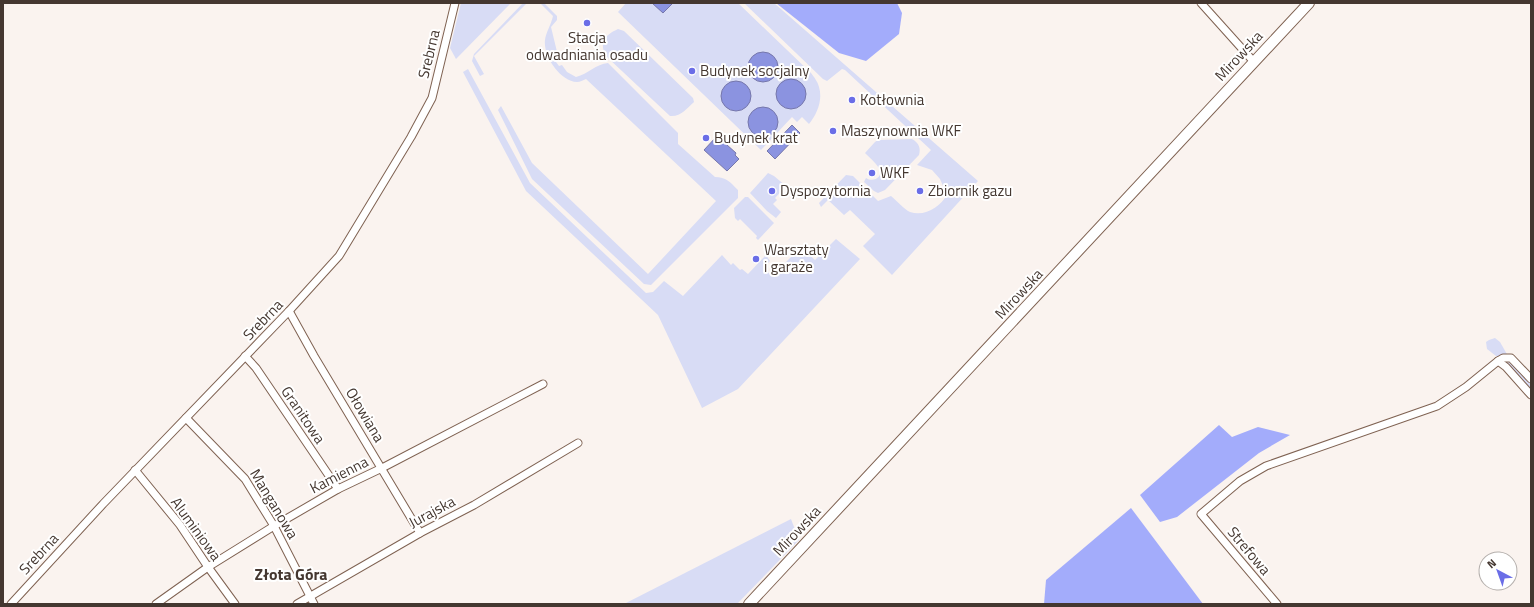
<svg xmlns="http://www.w3.org/2000/svg" width="1534" height="607" font-family="'Titillium Web',sans-serif">
  <style>
    .green { fill: #d8dcf5 }
    .forest { fill: #a3acfb }
    .water { fill: #8b93e0; stroke: #7677ab }
    .lines { fill: none; stroke-linecap: round; stroke-linejoin: round }
    .street-casing { stroke: #7f6252; stroke-width: 9 }
    .secondary-casing { stroke: #7f6252; stroke-width: 12 }
    .street { stroke: #fff; stroke-width: 7 }
    .secondary { stroke: #fff; stroke-width: 10 }
    .poi-dot { fill: #6a6de7; stroke: #fff; stroke-width: 1.5 }
    .labels { text-anchor: middle; stroke-width: 4; stroke-linejoin: round; paint-order: stroke }
    .poi-label { font-size: 15px; fill: #443730; stroke: #fff; text-anchor: start }
    .street-label { font-size: 15px; fill: #443730; stroke: #fff }
    .neighbourhood-label { font-size: 16px; font-weight: bold; fill: #443730; stroke: #fff }
  </style>
  <rect width="100%" height="100%" fill="#faf3ef"/>
  <g class="green">
    <path d="M461 3H511L456 59 450 48Z"/>
    <path d="M523 3H527L474 56 484 74 480 76 472 61 474 54Z"/>
    <path d="M540 3H544L557 16V20L551 27 559 60 556 62 559 66 562 65 567 72 576 77C588 74 596 64 608 63L678 133V144L715 177C726 177 730 182 738 190V198L651 285 644 284 532 179 498 110 501 106 532 163 648 274 716 201 586 79C583 80 580 82 577 82 560 81 543 56 545 40 546 32 551 25 553 16Z"/>
    <path d="M626 3H738L811 73C814 77 818 82 819 87 823 100 817 114 809 124L802 117 797 122 792 117 761 150 618 12Z"/>
    <path d="M744 3H774L978 181 892 275 863 246 875 234 850 210 844 215 828 200 821 207 819 203 846 175 853 176 878 201 891 196C897 201 904 209 910 212 925 217 940 207 947 195L940 179 932 170 917 165 931 150 845 70 842 69 827 81 823 79Z"/>
    <path d="M618 29 624 31 693 98 694 102C686 109 681 117 670 116L607 57C598 43 605 35 618 29Z"/>
    <path d="M468 69 530 183 646 293 653 292 664 281 683 296 722 255 731 265 733 263 740 270 742 269 748 274 766 255 770 261 763 268 772 276 801 247 815 260 836 239 860 259 738 389 702 408 658 315 526 191 463 72Z"/>
    <path d="M912 139C919 143 921 148 919 155L885 190 878 193 874 191 864 182 866 178C873 183 884 177 879 168 875 162 869 157 865 153L875 142 878 140Z"/>
    <path d="M768 173 774 176 786 186 775 198 777 200 773 204 781 212 776 218 767 211 750 193Z"/>
    <path d="M745 197H748L774 223 758 240 756 238 757 236 740 219 738 221 735 218 734 208Z"/>
    <path d="M1495 338 1500 342 1508 356H1496L1487 349 1486 342 1489 340Z"/>
    <path d="M1504 360 1514 365 1531 384V390Z"/>
    <path d="M791 519 799 540 737 604H624Z"/>
  </g>
  <g class="forest">
    <path d="M776 3H897L902 13 899 34 866 61 839 53Z"/>
    <path d="M1219 425 1232 437 1258 427 1290 435 1259 453 1177 517 1160 522 1140 495Z"/>
    <path d="M1131 508 1203 604H1044L1046 580Z"/>
  </g>
  <g class="water">
    <path d="M652 3H673L663 13Z"/>
    <circle cx="763" cy="67" r="15"/>
    <circle cx="791" cy="94" r="15"/>
    <circle cx="736" cy="96" r="15"/>
    <circle cx="763" cy="122" r="15"/>
    <path d="M792 125 800 133 775 159 767 151Z"/>
    <path d="M717 136 736 153 735 155 739 159 727 171 704 150Z"/>
  </g>
  <g class="lines">
    <defs>
      <g id="street">
        <path d="M1201 3 1254 62"/>
        <path d="M289 311 314 356 420 533"/>
        <path d="M245 356 256 368 338 489"/>
        <path d="M1498 361 1506 367 1531 395"/>
        <path d="M186 418 245 479 274 526 314 604"/>
        <path d="M135 470 180 525 208 567 235 604"/>
        <path d="M11 604 103 504 289 311 339 256 411 137 432 98 455 3"/>
        <path d="M156 604 208 567 274 526 338 489 382 468 543 384"/>
        <path d="M297 604 420 533 474 505 578 443"/>
        <path d="M1277 604 1201 514 1240 481 1266 466 1437 406 1466 387 1498 361 1503 358H1511L1531 379"/>
      </g>
      <path id="secondary" d="M749 604 1309 3"/>
    </defs>
    <use href="#street" class="street-casing"/>
    <use href="#secondary" class="secondary-casing"/>
    <use href="#street" class="street"/>
    <use href="#secondary" class="secondary"/>
  </g>
  <g class="poi-dot">
    <circle cx="587" cy="23" r="4"/>
    <circle cx="692" cy="71" r="4"/>
    <circle cx="852" cy="100" r="4"/>
    <circle cx="833" cy="131" r="4"/>
    <circle cx="706" cy="138" r="4"/>
    <circle cx="872" cy="173" r="4"/>
    <circle cx="772" cy="191" r="4"/>
    <circle cx="920" cy="191" r="4"/>
    <circle cx="756" cy="259" r="4"/>
  </g>
  <g class="labels">
    <g class="poi-label">
      <text x="587" y="43" text-anchor="middle">Stacja<tspan x="587" dy="17">odwadniania osadu</tspan></text>
      <text x="700" y="76">Budynek socjalny</text>
      <text x="860" y="105">Kotłownia</text>
      <text x="841" y="136">Maszynownia WKF</text>
      <text x="714" y="143">Budynek krat</text>
      <text x="880" y="178">WKF</text>
      <text x="780" y="196">Dyspozytornia</text>
      <text x="928" y="196">Zbiornik gazu</text>
      <text x="764" y="255">Warsztaty<tspan x="764" dy="17">i garaże</tspan></text>
    </g>
    <g class="street-label">
      <text transform="translate(429 54) rotate(-76)" y="5">Srebrna</text>
      <text transform="translate(1239 56) rotate(-47)" y="5">Mirowska</text>
      <text transform="translate(1019 294) rotate(-47)" y="5">Mirowska</text>
      <text transform="translate(263 320) rotate(-46)" y="5">Srebrna</text>
      <text transform="translate(303 415) rotate(56)" y="5">Granitowa</text>
      <text transform="translate(365 415) rotate(59)" y="5">Ołowiana</text>
      <text transform="translate(339 475) rotate(-27)" y="5">Kamienna</text>
      <text transform="translate(274 504) rotate(59)" y="5">Manganowa</text>
      <text transform="translate(432 512) rotate(-28)" y="5">Jurajska</text>
      <text transform="translate(196 529) rotate(54)" y="5">Aluminiowa</text>
      <text transform="translate(797 531) rotate(-47)" y="5">Mirowska</text>
      <text transform="translate(1249 551) rotate(50)" y="5">Strefowa</text>
      <text transform="translate(39 554) rotate(-47)" y="5">Srebrna</text>
    </g>
    <g class="neighbourhood-label">
      <text x="291" y="580">Złota Góra</text>
    </g>
  </g>
  <rect width="1534" height="607" fill="none" stroke="#443730" stroke-width="8"/>
  <g transform="translate(1498 571) rotate(319)"><circle r="19" fill="#ffffff" stroke="#b4afac"/>
  <path d="M0-3L7 15L0 10L-7 15Z" fill="#6a6de7"/>
  <text y="-6" font-size="11" font-weight="bold" text-anchor="middle" fill="#443730">N</text>
  </g>
</svg>
